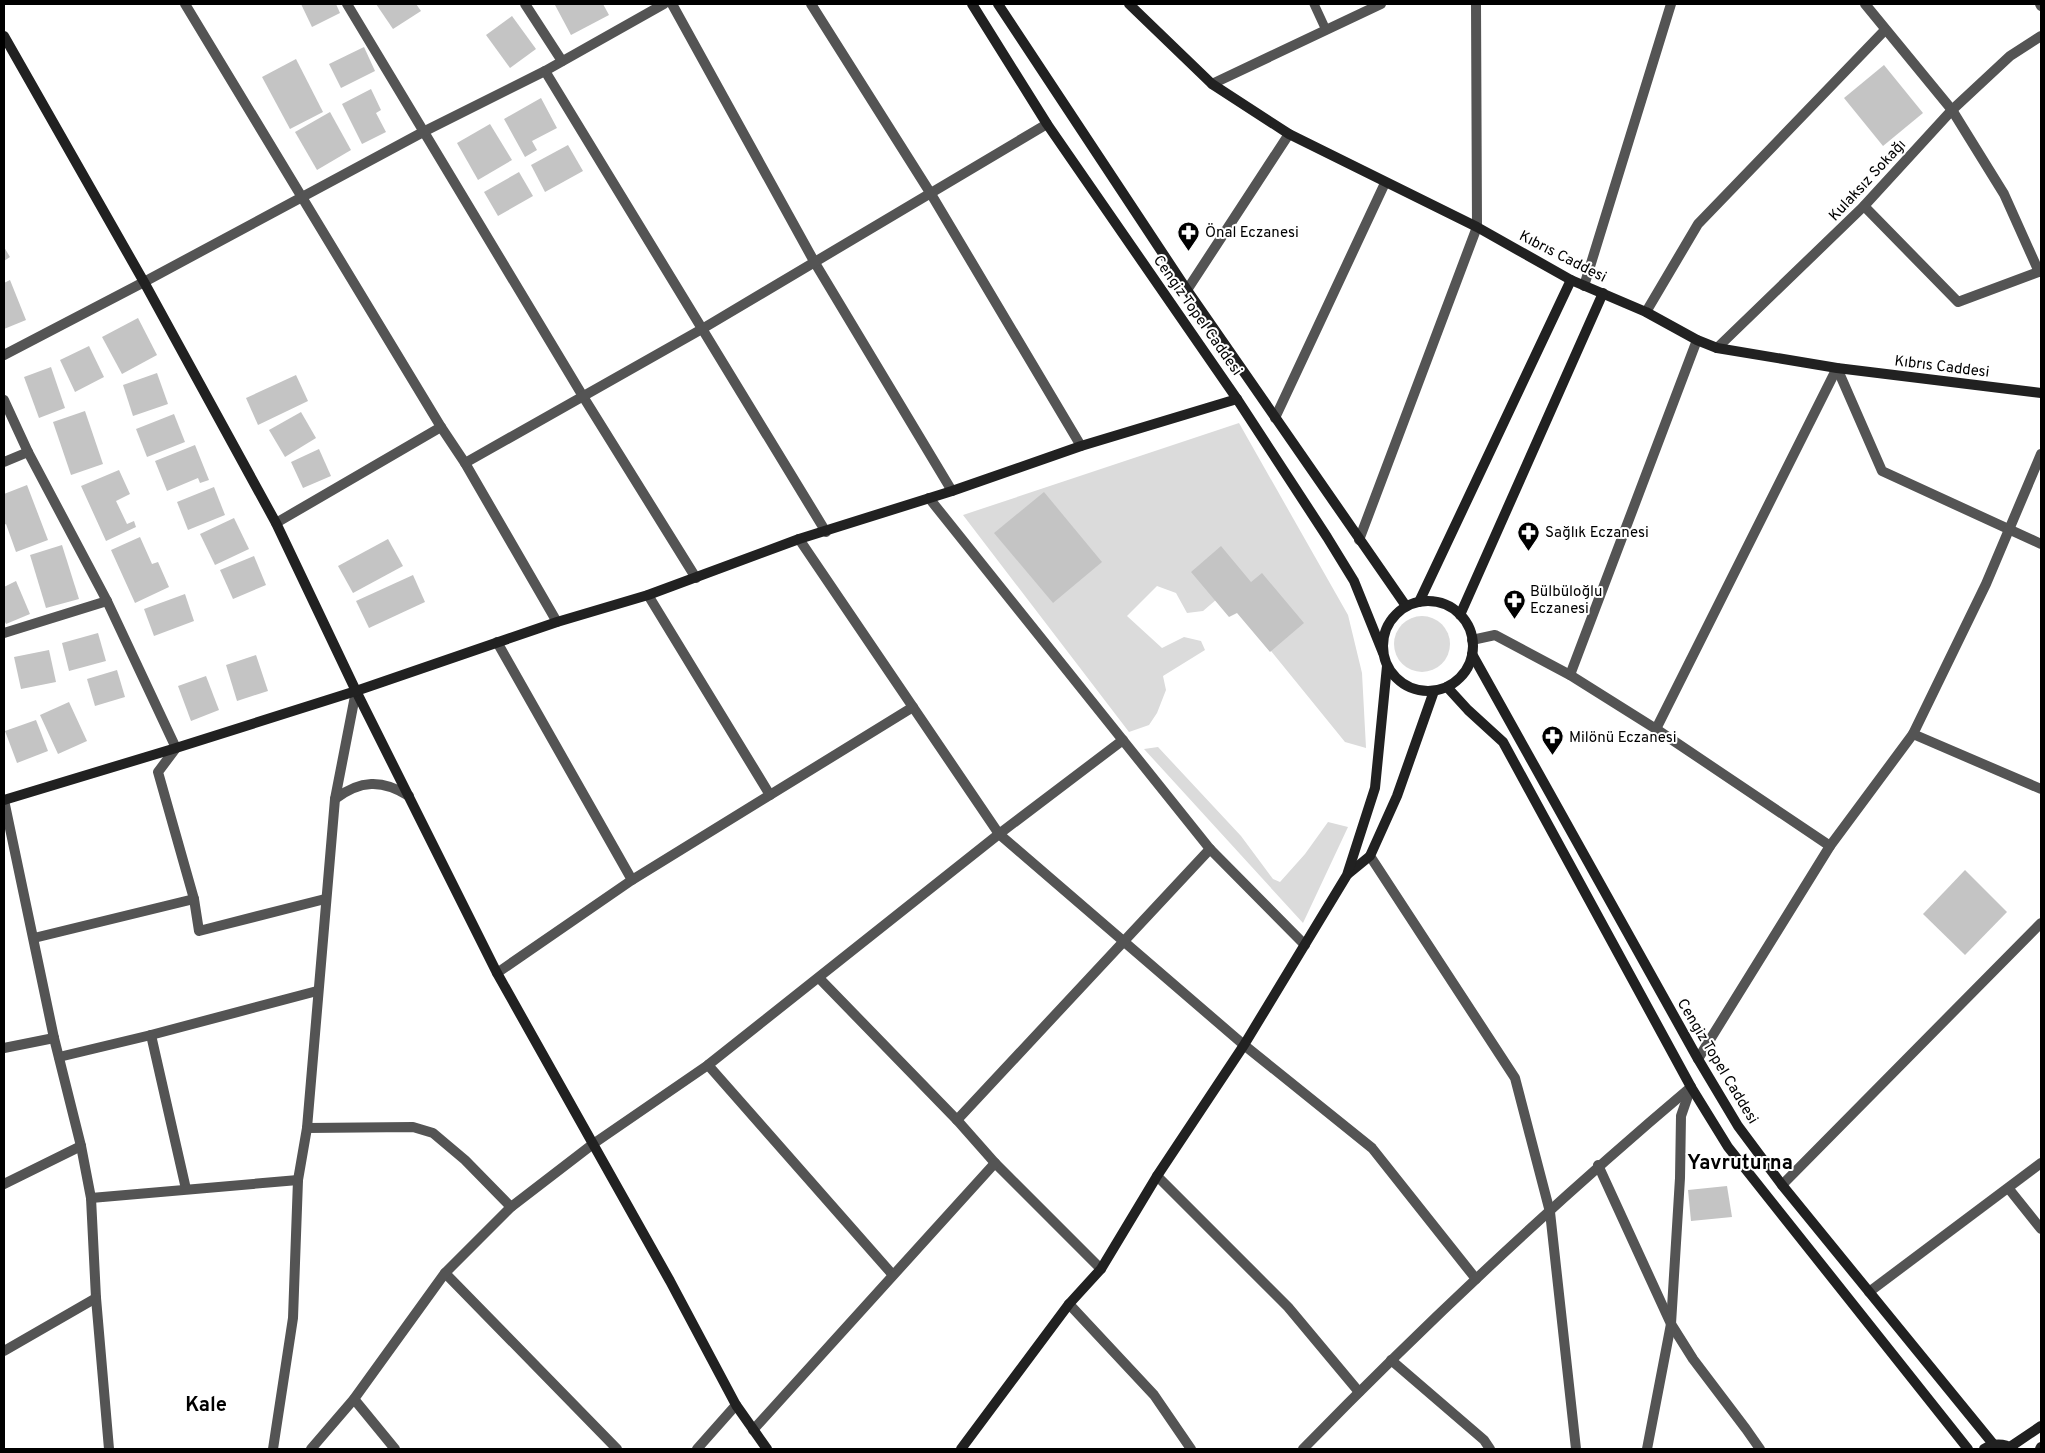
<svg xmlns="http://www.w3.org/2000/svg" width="2045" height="1453" font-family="Overpass,sans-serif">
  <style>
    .green { fill: #dbdbdb }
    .building { fill: #c4c4c4 }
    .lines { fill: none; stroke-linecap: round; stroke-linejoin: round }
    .lane { stroke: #545454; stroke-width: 9 }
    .street { stroke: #545454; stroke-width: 10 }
    .secondary { stroke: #212121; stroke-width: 10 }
    .labels { text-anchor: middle; stroke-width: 4; stroke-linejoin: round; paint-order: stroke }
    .street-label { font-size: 15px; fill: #000; stroke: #fff }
    .poi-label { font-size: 15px; fill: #000; stroke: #fff; text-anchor: start }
    .district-label { font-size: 20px; font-weight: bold; fill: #000; stroke: #fff }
  </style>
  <rect width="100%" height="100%" fill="#fff"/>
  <g class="green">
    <path d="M1239 423 1348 615 1362 673 1366 748 1345 742 1224 593 1203 611 1187 613 1176 593 1157 586 1127 616 1162 648 1184 637 1201 641 1205 650 1163 676 1166 690 1157 713 1149 725 1129 732 963 515Z"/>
    <circle cx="1422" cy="644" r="28"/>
    <path d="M1158 747 1241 836 1273 879 1280 882 1305 854 1328 822 1348 827 1303 923 1144 749Z"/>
  </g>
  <g class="building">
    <path d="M301 4H336L340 13 312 27Z"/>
    <path d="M376 4H416L421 11 393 29Z"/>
    <path d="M557 4H603L609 15 571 35 555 5Z"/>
    <path d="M512 16 536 49 510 68 486 35Z"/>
    <path d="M364 47 375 71 341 88 329 64Z"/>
    <path d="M296 59 323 112 290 129 262 77Z"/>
    <path d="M1884 65 1923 113 1883 146 1844 98Z"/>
    <path d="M371 89 381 110 376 113 386 132 362 144 342 104Z"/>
    <path d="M541 98 557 128 532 141 537 150 525 157 504 119Z"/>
    <path d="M330 112 351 150 317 170 295 132Z"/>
    <path d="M490 124 512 160 478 180 457 143Z"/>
    <path d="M568 145 583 171 545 192 531 165Z"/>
    <path d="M519 172 533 196 498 216 484 192Z"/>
    <path d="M4 247 10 257 4 261Z"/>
    <path d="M10 280 26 320 4 329V283Z"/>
    <path d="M138 318 157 355 122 374 102 337Z"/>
    <path d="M89 346 104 377 75 392 60 360Z"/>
    <path d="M51 367 65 408 39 418 24 377Z"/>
    <path d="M157 373 168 404 133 416 123 385Z"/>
    <path d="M296 375 308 401 258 425 246 398Z"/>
    <path d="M85 411 103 464 71 475 53 422Z"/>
    <path d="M301 412 316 438 285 457 269 430Z"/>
    <path d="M174 414 185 442 147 457 136 429Z"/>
    <path d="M195 445 209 480 200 483 198 478 167 491 155 461Z"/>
    <path d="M319 449 331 476 303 488 291 462Z"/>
    <path d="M119 470 130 494 116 501 127 524 134 521 136 527 106 541 81 486Z"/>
    <path d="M27 485 48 540 16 552 6 524 4 525V494Z"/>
    <path d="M214 487 225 515 188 530 177 502Z"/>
    <path d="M1044 492 1102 562 1053 603 994 533Z"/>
    <path d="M234 518 249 549 215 565 200 534Z"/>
    <path d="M140 537 152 564 158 562 169 587 135 603 111 550Z"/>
    <path d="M388 539 403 566 353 593 338 566Z"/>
    <path d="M62 545 79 599 46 608 30 555Z"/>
    <path d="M1221 546 1251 582 1262 573 1304 623 1270 652 1237 613 1229 617 1191 572Z"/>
    <path d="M254 556 266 585 233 599 220 570Z"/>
    <path d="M413 575 425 602 369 628 356 601Z"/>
    <path d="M16 581 30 614 6 624 4 620V587Z"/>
    <path d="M185 594 194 621 154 636 144 609Z"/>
    <path d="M98 633 106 661 69 671 62 643Z"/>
    <path d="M49 650 56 682 21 689 14 657Z"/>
    <path d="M256 655 268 691 237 701 226 665Z"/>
    <path d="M117 670 125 697 95 706 87 679Z"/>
    <path d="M206 676 219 710 191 721 178 686Z"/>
    <path d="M69 702 87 741 58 754 40 715Z"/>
    <path d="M36 720 48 751 17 763 5 731Z"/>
    <path d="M1965 870 2007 912 1965 955 1923 914Z"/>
    <path d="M1727 1186 1732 1217 1691 1221 1688 1190Z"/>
  </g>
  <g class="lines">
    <path class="lane" d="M1314 4 1326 30"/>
    <g class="street">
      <path d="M185 4 441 427 465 463 557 622"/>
      <path d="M347 4 584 398 696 578"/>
      <path d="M525 4 562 61"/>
      <path d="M672 4 815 263 952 491"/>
      <path d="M811 4 931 194 1081 446"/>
      <path d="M1865 4 1952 110 2004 194 2039 272"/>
      <path d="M2040 4 2041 6"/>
      <path d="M545 71 826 532"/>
      <path d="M1212 84 1381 4"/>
      <path d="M1864 206 1958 302 2041 271"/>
      <path d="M1584 286 1671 4"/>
      <path d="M1187 290 1289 134"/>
      <path d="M1646 312 1698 224 1885 30"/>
      <path d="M1717 348 1864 206 1952 110 2010 56 2041 36"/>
      <path d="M4 355 144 282 425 131 545 71 664 4"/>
      <path d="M1837 368 1882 471 2041 544"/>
      <path d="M4 400 28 452 107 601 176 748 158 772 194 899 199 931 325 899"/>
      <path d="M1275 418 1385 183"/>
      <path d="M4 462 28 452"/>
      <path d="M465 463 702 329 1047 124"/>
      <path d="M929 498 1210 849 1305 945"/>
      <path d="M276 523 441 427"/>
      <path d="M799 539 999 834 1244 1045 1372 1148 1476 1279"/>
      <path d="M1359 540 1477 227 1476 4"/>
      <path d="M648 595 770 795"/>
      <path d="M4 633 107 601"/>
      <path d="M1472 640 1495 635 1570 675 1656 729 1830 846"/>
      <path d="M497 642 632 880"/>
      <path d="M1570 675 1697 340"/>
      <path d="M1656 729 1837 368"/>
      <path d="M1913 734 2041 789"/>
      <path d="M335 799C360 780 382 779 409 796"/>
      <path d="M4 800 54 1038 81 1146 91 1198 96 1298 109 1449"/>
      <path d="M1370 856 1515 1078 1550 1212 1576 1449"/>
      <path d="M34 938 194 899"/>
      <path d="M497 973 632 880 913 707"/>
      <path d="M819 978 957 1120 995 1163 1101 1269"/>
      <path d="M151 1035 186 1189"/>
      <path d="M4 1048 54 1038"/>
      <path d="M59 1057 151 1035 317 991"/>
      <path d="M1698 1059 1830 846 1913 734 1986 584 2041 454"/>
      <path d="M708 1065 892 1274"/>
      <path d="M957 1120 1210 849"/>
      <path d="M307 1128 413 1127 433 1133 465 1160 511 1207"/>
      <path d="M1598 1165 1671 1324 1693 1359 1746 1429 1760 1449"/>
      <path d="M1157 1176 1288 1307 1359 1392"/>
      <path d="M4 1184 81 1146"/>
      <path d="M1782 1185 2041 923"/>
      <path d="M2009 1189 2041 1229"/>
      <path d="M91 1198 298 1180"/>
      <path d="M445 1273 617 1449"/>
      <path d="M1869 1292 2041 1163"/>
      <path d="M1069 1304 1154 1395 1191 1449"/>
      <path d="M4 1351 96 1298"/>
      <path d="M1391 1360 1484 1440 1490 1449"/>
      <path d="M354 1399 395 1449"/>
      <path d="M753 1430 995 1163"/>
      <path d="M273 1449 293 1318 298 1180 307 1128 335 799 356 691"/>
      <path d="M311 1449 354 1399 445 1273 511 1207 593 1144 708 1065 999 834 1123 740"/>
      <path d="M697 1449 736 1405"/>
      <path d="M1303 1449C1426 1323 1556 1201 1691 1087"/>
      <path d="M1647 1449 1671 1324 1680 1178 1681 1116 1691 1087"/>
    </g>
    <g class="secondary">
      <path d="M972 4 1047 124 1237 399 1327 537 1354 581 1383 653"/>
      <path d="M998 4 1187 290 1406 606"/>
      <path d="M1129 4 1212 84 1289 134 1477 227 1571 280 1646 312 1697 340 1717 348 1837 368 2041 393"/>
      <path d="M4 36 144 282 276 523 356 691 497 973 670 1281 736 1405 767 1449"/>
      <circle cx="1428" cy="646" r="45"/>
      <path d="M1419 602 1571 280"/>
      <path d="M1460 615 1603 293"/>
      <path d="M1472 654 1698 1059 1738 1126 1782 1185 1994 1445"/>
      <path d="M1447 687 1468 710 1503 742 1691 1087 1728 1147 1968 1449"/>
      <path d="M4 800 176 748 356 691 557 622 648 595 799 539 952 491 1081 446 1237 399"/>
      <path d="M1348 874 1370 856 1397 796 1434 691"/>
      <path d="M2010 1447 2041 1426"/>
      <path d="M961 1449 1069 1304 1101 1269 1157 1176 1244 1045 1347 875 1375 788 1387 666"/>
      <path d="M1984 1449C1993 1443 2004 1443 2013 1449"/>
      <path d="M2040 1449 2041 1447"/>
    </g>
  </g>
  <defs>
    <symbol id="pharmacy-pin" viewBox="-11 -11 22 30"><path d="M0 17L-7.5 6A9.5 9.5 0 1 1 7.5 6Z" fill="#000" stroke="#fff"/><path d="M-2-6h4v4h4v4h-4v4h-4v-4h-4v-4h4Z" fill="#fff"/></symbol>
  </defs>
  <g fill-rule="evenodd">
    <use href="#pharmacy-pin" x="1176" y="220" width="25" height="34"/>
    <use href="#pharmacy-pin" x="1516" y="520" width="25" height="34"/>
    <use href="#pharmacy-pin" x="1502" y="588" width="25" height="34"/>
    <use href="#pharmacy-pin" x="1540" y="724" width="25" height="34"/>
  </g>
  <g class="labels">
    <g class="street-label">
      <text transform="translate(1867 180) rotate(-47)" y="5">Kulaksız Sokağı</text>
      <text transform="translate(1563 256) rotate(27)" y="5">Kıbrıs Caddesi</text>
      <text transform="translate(1198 315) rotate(55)" y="5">Cengiz Topel Caddesi</text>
      <text transform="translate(1942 366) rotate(7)" y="5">Kıbrıs Caddesi</text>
      <text transform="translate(1718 1061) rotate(59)" y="5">Cengiz Topel Caddesi</text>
    </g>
    <g class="poi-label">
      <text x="1205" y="237">Önal Eczanesi</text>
      <text x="1545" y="537">Sağlık Eczanesi</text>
      <text x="1530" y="596">Bülbüloğlu<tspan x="1530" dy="17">Eczanesi</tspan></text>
      <text x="1569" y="742">Milönü Eczanesi</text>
    </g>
    <g class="district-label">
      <text x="1740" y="1169">Yavruturna</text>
      <text x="206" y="1411">Kale</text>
    </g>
  </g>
  <rect width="2045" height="1453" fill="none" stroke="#000000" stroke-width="10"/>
</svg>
